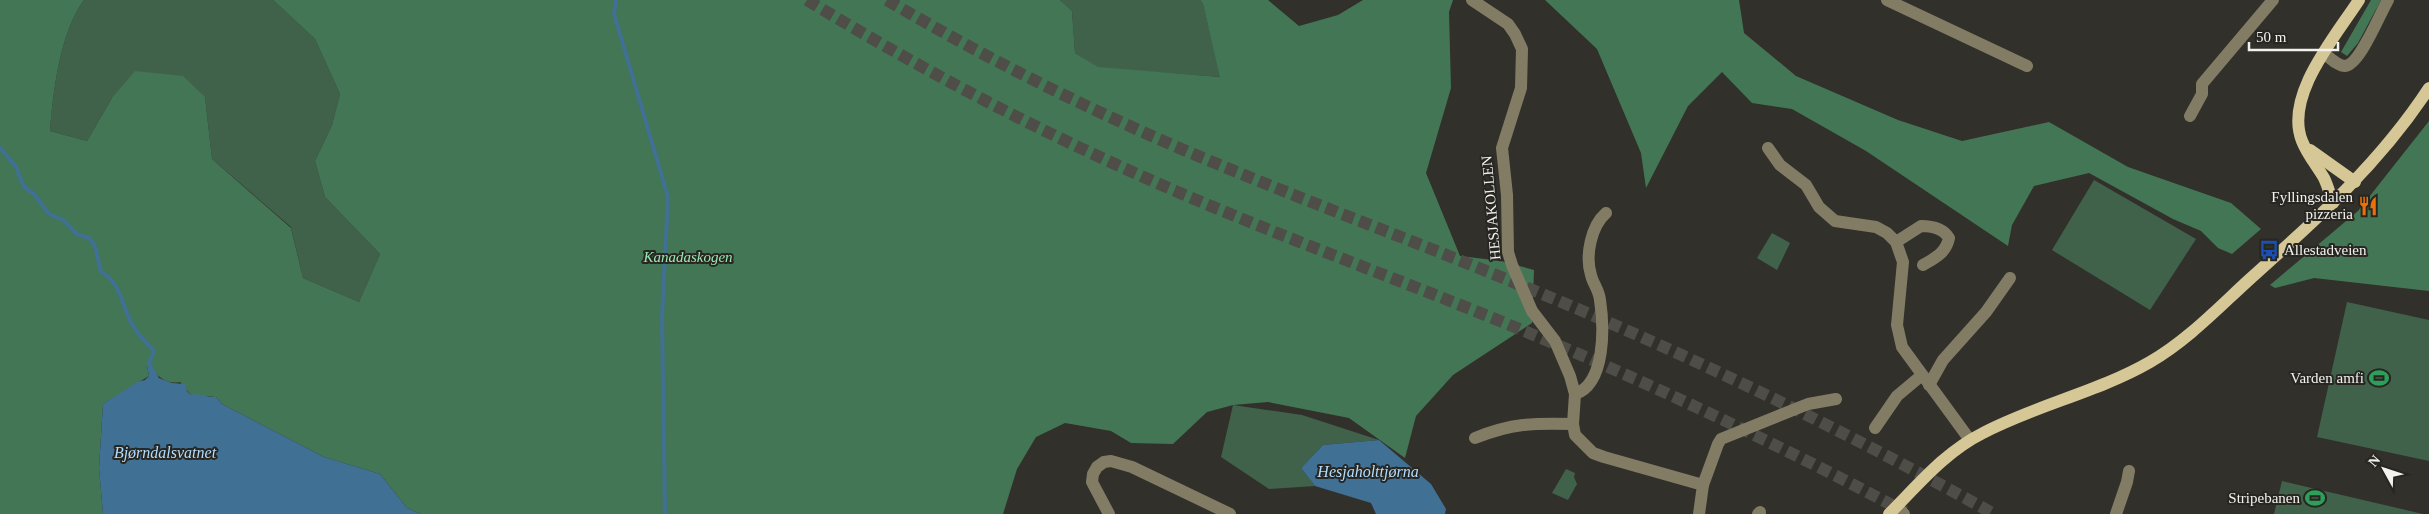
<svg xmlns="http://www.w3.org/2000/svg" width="2429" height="514" font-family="Georgia,serif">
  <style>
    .green { fill: #40624b }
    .forest { fill: #437655 }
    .water { fill: #407094 }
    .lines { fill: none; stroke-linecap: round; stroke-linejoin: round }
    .stream { stroke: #407094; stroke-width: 4 }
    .major-tunnel { stroke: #4e4d48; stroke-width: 12; stroke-dasharray: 12 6; stroke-linecap: butt }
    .minor { stroke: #837c65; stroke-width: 12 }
    .major { stroke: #d6c797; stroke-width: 12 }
    .labels { text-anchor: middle; stroke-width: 4; stroke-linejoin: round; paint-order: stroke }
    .poi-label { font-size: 15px; fill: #f3f2ef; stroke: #272621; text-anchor: end }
    .street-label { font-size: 15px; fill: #f3f2ef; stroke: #272621 }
    .park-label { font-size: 15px; font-style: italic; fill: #99e7b3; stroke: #272621 }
    .water-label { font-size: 16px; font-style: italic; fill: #b3ddff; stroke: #272621 }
  </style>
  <rect width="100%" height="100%" fill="#31302b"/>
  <g class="green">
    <path d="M84 0H273L315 39 340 94 332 125 315 161 325 197 380 254 359 302 303 278 291 227 212 159 205 97 112 98 87 141 50 131C53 92 60 32 84 0Z"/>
    <path d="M1060 0H1200L1203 4 1221 77 1098 68 1075 53 1072 11Z"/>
    <path d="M2094 180 2196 239 2150 310 2052 250Z"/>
    <path d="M1772 233 1790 243 1777 270 1757 258Z"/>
    <path d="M2347 302 2429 320V461L2317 437Z"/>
    <path d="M1233 405 1302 415 1379 440 1323 445 1301 468 1315 486 1269 489 1221 457Z"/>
    <path d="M1566 469 1575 473 1574 477 1577 484 1568 500 1552 493Z"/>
    <path d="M2282 481 2423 514H2274Z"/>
  </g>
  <g class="forest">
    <path d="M0 0H84C60 32 53 92 50 131L87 141 112 98 135 71 183 76 205 97 212 159 291 228 303 278 359 302 380 254 325 197 315 161 332 125 340 94 315 39 273 0H1060L1072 11 1075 53 1098 67 1220 77 1203 4 1200 0H1268L1299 26 1338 15 1363 0H1453L1449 12 1451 88 1426 173 1460 256 1501 261 1534 270 1532 323 1453 375 1416 416 1405 458 1349 418 1268 402 1233 405 1207 412 1173 444 1131 443 1111 431 1065 423 1036 437 1017 469 1003 514H421L407 508 380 474 324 457 222 404 216 397 191 395 180 382C165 385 157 375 147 365L149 376 103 404 99 468 103 514H0Z"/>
    <path d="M1545 0H1739L1744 33 1796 76 1898 120 1962 141 2049 122 2128 167 2231 203 2261 229 2232 254 2218 248 2201 231 2173 219 2089 173 2034 186 2012 225 2008 246 1866 151 1792 109 1752 103 1722 72 1688 106 1646 188 1641 153 1597 49Z"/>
    <path d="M2371 0H2381L2358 43 2347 56 2341 52Z"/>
    <path d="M2429 121V291L2314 278 2275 288 2270 285 2358 211Z"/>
  </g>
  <g class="water">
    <path d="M151 363 159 378 172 383 185 384 187 391 191 395C200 392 207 398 216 397L222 404 324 457 380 474 407 508 421 514H103L99 468 103 404 137 382 145 380 149 376 147 365Z"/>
    <path d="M1379 440 1431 484 1446 509 1445 514H1376L1371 503 1315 486 1301 468 1323 445Z"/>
  </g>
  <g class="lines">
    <g class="stream">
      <path d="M616 0 614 14 668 197 662 317 665 514"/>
      <path d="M0 148 16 167 24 187 34 194 49 214 63 220 77 234 89 238 95 246 101 272C120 281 122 306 132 324 137 333 146 343 154 351L149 363"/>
    </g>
    <g class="major-tunnel">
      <path d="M807 0C922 70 1040 132 1164 186 1290 241 1421 287 1548 341 1669 392 1789 450 1905 512"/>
      <path d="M887 0C970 49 1056 93 1143 132 1259 184 1379 227 1496 275 1667 344 1833 424 1994 514"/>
    </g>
    <g class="minor">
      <path d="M1472 0 1508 24 1515 34 1522 49 1521 88 1502 148 1507 195 1508 252 1512 265 1532 311 1555 341 1570 376 1575 394 1573 424 1575 435 1593 453 1604 457 1703 485 1699 514"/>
      <path d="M1887 0 2027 66"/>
      <path d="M2325 54C2330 58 2338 66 2345 66 2360 65 2380 13 2388 0"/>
      <path d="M2190 116 2202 94V84L2273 0"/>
      <path d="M1768 148 1780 165 1806 185 1819 207 1835 221 1876 227 1887 233 1896 242 1903 262 1897 325 1902 347 1970 440"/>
      <path d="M1896 242 1921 226C1931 226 1943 228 1949 238 1946 253 1935 258 1923 265"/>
      <path d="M1929 385 1943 360 1986 312 2010 278"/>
      <path d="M1575 394C1606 384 1604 326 1600 300 1599 290 1593 284 1591 275 1585 256 1591 226 1606 213"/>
      <path d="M1875 428 1897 396 1922 375"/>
      <path d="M1475 438C1512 423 1533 423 1573 424"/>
      <path d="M1703 485 1718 444 1721 439 1808 404 1836 399"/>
      <path d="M1897 507 1904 514"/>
      <path d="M1109 514 1092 482 1093 474 1097 467 1104 462 1111 461 1132 467 1230 514"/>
      <path d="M1758 514 1760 512"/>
      <path d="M2116 514 2127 482 2129 471"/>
    </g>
    <g class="major">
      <path d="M2310 150 2355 182"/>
      <path d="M2333 203C2330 195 2328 186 2324 178 2317 166 2307 154 2302 141 2284 96 2335 37 2359 0"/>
      <path d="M1889 514C1919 484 1945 452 1983 433 2036 405 2098 392 2150 362 2188 340 2219 307 2251 278 2317 219 2380 163 2429 88"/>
    </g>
  </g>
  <defs>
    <symbol id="restaurant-bare" viewBox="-9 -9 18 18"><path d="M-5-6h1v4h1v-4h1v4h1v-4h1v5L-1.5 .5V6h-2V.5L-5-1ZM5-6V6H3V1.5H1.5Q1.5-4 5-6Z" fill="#e8710a" stroke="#272621" stroke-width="2.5" paint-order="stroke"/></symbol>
    <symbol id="bus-bare" viewBox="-9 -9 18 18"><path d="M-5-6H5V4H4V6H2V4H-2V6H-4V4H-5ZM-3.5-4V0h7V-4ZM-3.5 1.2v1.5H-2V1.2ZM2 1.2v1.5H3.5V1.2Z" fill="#1a4fb4" stroke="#272621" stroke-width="2.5" paint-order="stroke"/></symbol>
    <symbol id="stadium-bare" viewBox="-9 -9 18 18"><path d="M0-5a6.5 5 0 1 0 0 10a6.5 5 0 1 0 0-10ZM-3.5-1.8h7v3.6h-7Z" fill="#2e9e5b" stroke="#272621" stroke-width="2.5" paint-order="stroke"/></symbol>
  </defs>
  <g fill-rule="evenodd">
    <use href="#restaurant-bare" x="2354" y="192" width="28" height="28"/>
    <use href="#bus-bare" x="2255" y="236" width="28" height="28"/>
    <use href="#stadium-bare" x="2365" y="364" width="28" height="28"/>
    <use href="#stadium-bare" x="2301" y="484" width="28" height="28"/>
  </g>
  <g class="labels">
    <g class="poi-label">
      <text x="2353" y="202">Fyllingsdalen<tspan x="2353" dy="17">pizzeria</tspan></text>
      <text x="2284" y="255" text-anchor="start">Allestadveien</text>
      <text x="2364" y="383">Varden amfi</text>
      <text x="2300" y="503">Stripebanen</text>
    </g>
    <g class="street-label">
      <text transform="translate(1491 208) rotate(-95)" y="5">HESJAKOLLEN</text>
    </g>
    <g class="park-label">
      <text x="688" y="262">Kanadaskogen</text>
    </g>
    <g class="water-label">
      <text x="165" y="458">Bjørndalsvatnet</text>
      <text x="1368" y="477">Hesjaholttjørna</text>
    </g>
  </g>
  <g transform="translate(2384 469) rotate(310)" stroke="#272621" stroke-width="4" paint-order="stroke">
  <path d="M0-4L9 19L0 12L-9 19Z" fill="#f3f2ef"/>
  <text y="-8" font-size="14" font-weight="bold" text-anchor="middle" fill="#f3f2ef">N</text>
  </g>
  <path d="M2249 42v8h89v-8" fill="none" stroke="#f3f2ef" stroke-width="2.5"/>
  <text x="2256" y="42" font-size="15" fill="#f3f2ef" stroke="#272621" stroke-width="4" paint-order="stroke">50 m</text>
</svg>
